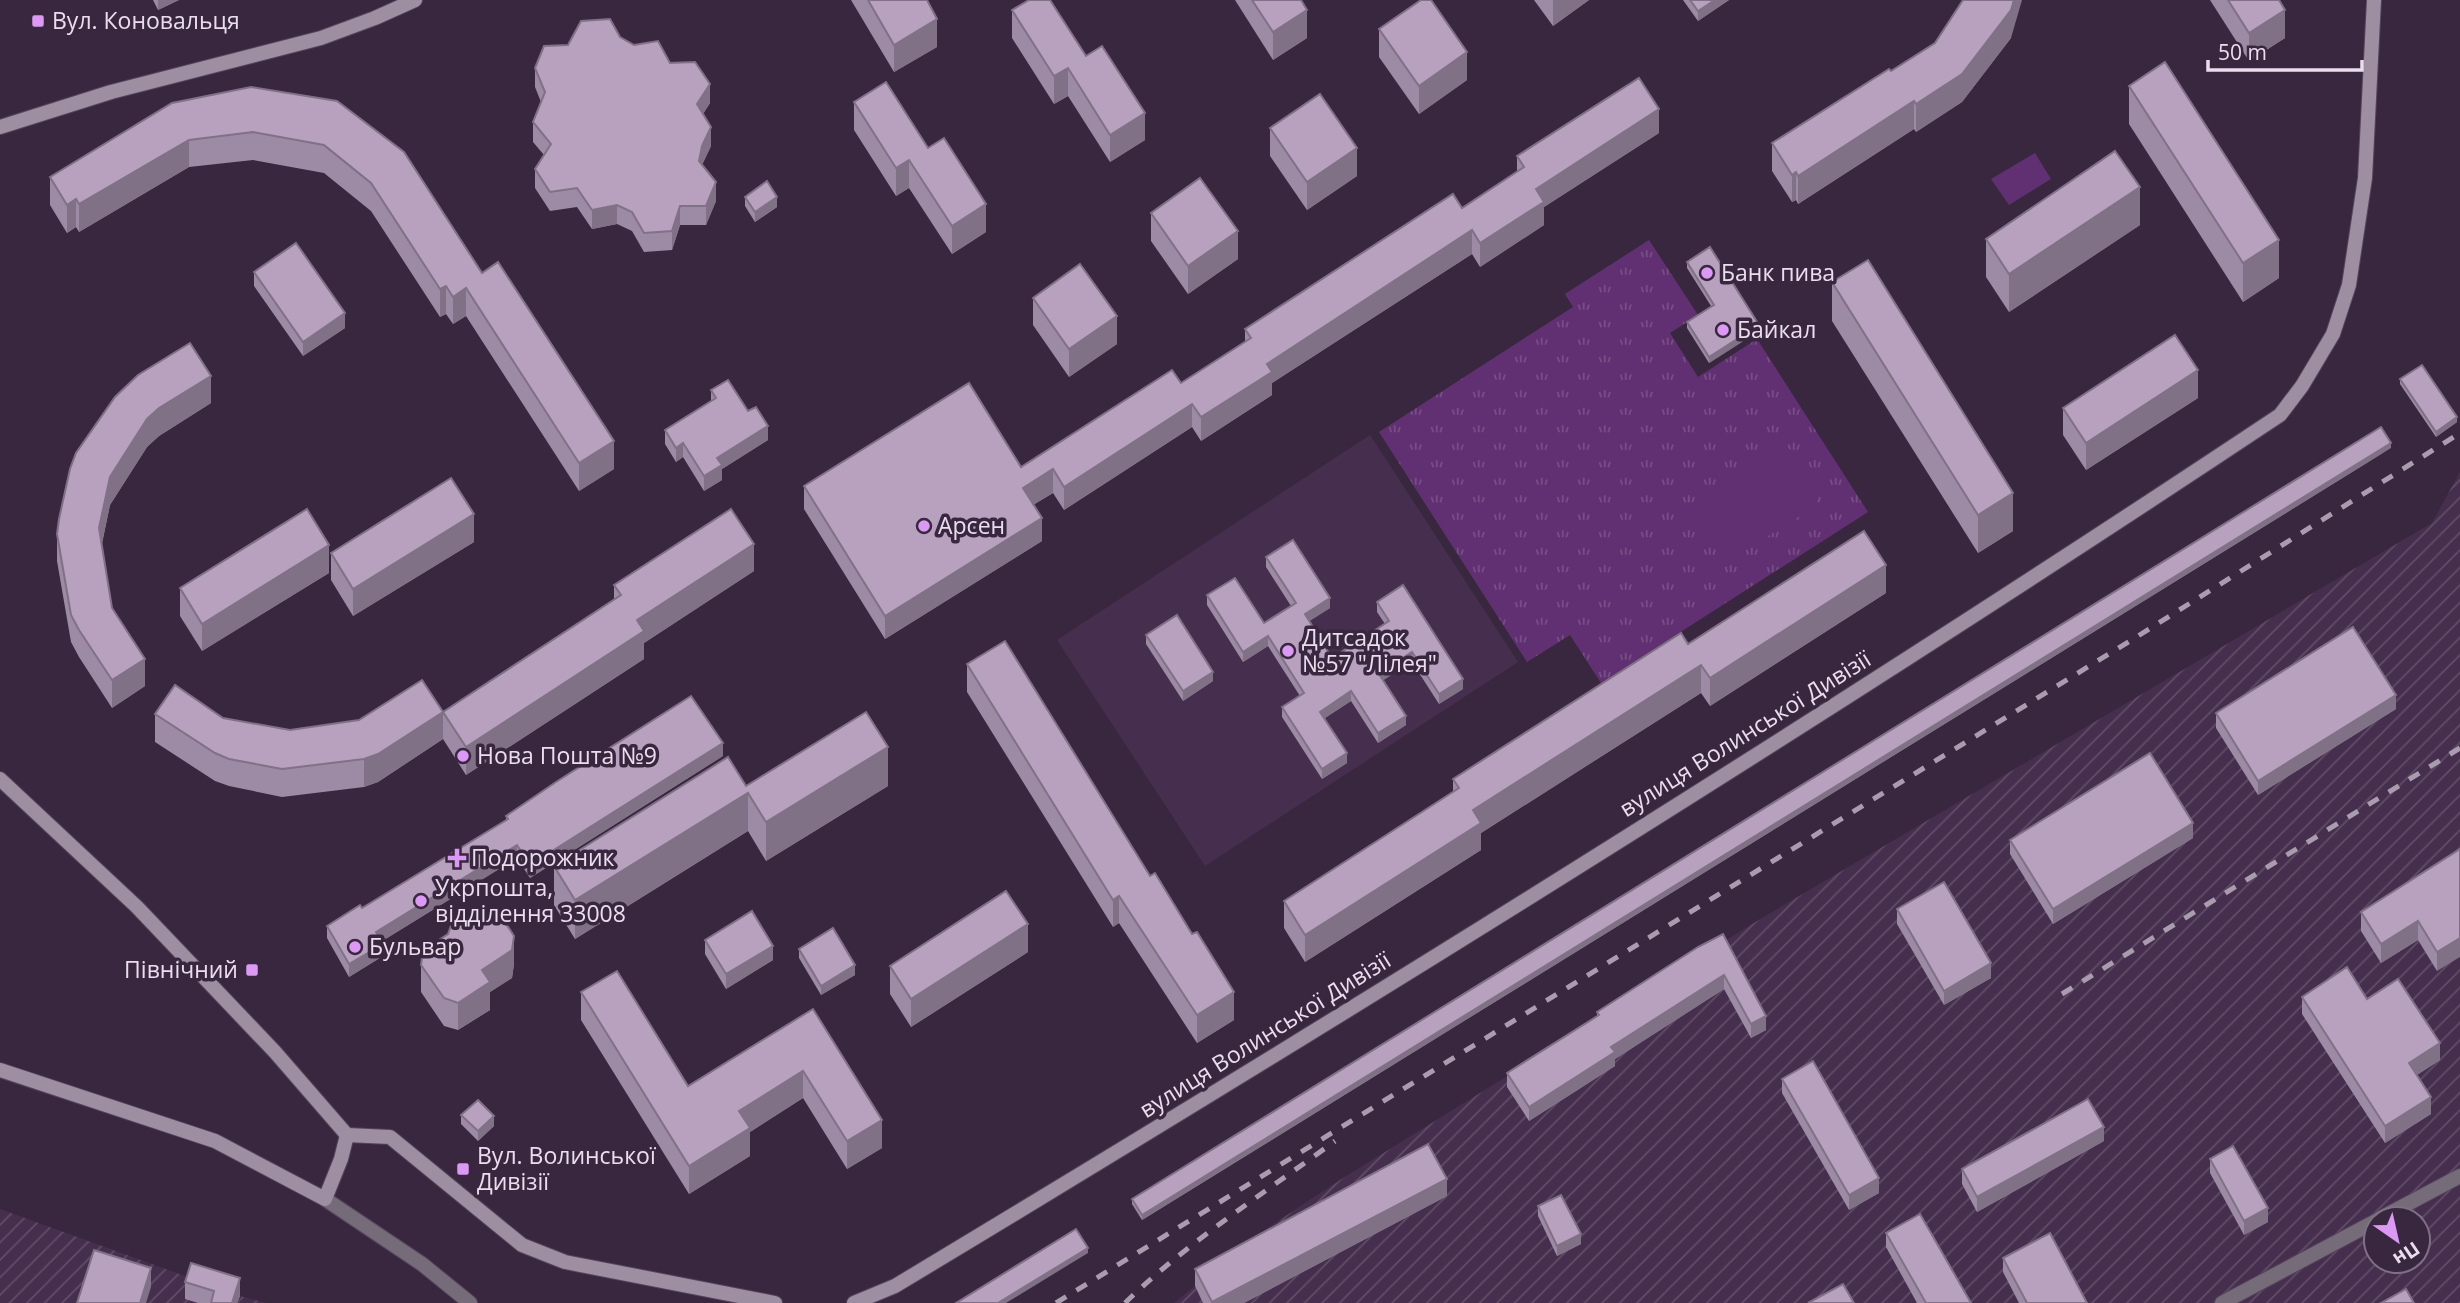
<svg xmlns="http://www.w3.org/2000/svg" width="2460" height="1303" font-family="'Open Sans',sans-serif">
  <style>
    .built { fill: #462f4e }
    .industrial { fill: url(#industrial-furrows); fill-rule: evenodd }
    .grass { fill: url(#grass-tufts) }
    .garden { fill: #613072 }
    .lines { fill: none; stroke-linecap: round; stroke-linejoin: round }
    .street-casing { stroke: #55445c; stroke-width: 16 }
    .secondary-casing { stroke: #55445c; stroke-width: 16 }
    .street { stroke: #766c79; stroke-width: 14 }
    .secondary { stroke: #9d8ea2; stroke-width: 14 }
    .rail { stroke: #aa9caf; stroke-width: 5; stroke-dasharray: 12 12; stroke-linecap: butt }
    .wall { fill: #9d8aa4 }
    .shaded-wall { fill: #807186 }
    .building { fill: #b7a1bf; stroke: #807186; stroke-width: 2 }
    .poi-dot { fill: #dc99f4; stroke: #392740; stroke-width: 2.5 }
    .labels { text-anchor: middle; stroke-width: 7; stroke-linejoin: round; paint-order: stroke }
    .poi-label { font-size: 23px; fill: #eadeee; stroke: #392740; text-anchor: start }
    .street-label { font-size: 23px; fill: #eadeee; stroke: #392740 }
  </style>
  <defs>
    <pattern id="industrial-furrows" width="10" height="10" patternUnits="userSpaceOnUse" patternTransform="scale(1.75)"><rect width="10" height="10" fill="#462f4e"/><path d="M-1 1l2-2M0 10L10 0M9 11l2-2" fill="none" stroke="#614d68"/></pattern>
    <pattern id="grass-tufts" width="24" height="20" patternUnits="userSpaceOnUse" patternTransform="scale(1.75)"><rect width="24" height="20" fill="#613072"/><path d="M3 7l-1-3M5 7V3M7 7l1-3M15 17l-1-3M17 17v-4M19 17l1-3" fill="none" stroke="#784e86"/></pattern>
  </defs>
  <rect width="100%" height="100%" fill="#392740"/>
  <path class="built" d="M1370 435 1518 662 1205 866 1057 640Z"/>
  <g class="industrial">
    <path d="M2460 472V1303H1174L1269 1227 1340 1180 1757 921 2432 523ZM2376 1219H2418V1261H2376Z"/>
    <path d="M0 1209 240 1296 266 1303H0Z"/>
  </g>
  <path class="grass" d="M1649 240 1698 315 1670 333 1698 377 1757 339 1868 512 1601 683 1570 635 1527 662 1379 432 1573 307 1565 294Z"/>
  <g class="garden">
    <path d="M2035 153 2051 179 2009 205 1991 179Z"/>
    <path d="M1781 445 1795 452 1819 489 1816 506 1738 555 1726 554 1699 512V503L1706 495Z"/>
  </g>
  <g class="lines">
    <defs>
      <g id="street">
        <path d="M325 1199 422 1264 470 1303"/>
        <path d="M2379 1219 2460 1176"/>
        <path d="M2222 1303 2376 1221"/>
      </g>
      <g id="secondary">
        <path d="M0 127 111 92 321 38 375 18 415 0"/>
        <path d="M0 779 137 907 275 1052 347 1135"/>
        <path d="M0 1070 215 1141 325 1199 341 1159 347 1135"/>
        <path d="M347 1135 390 1137 522 1245 565 1262 775 1303"/>
        <path d="M854 1303 895 1286C1362 1005 1826 717 2280 415L2302 386 2333 334 2349 285 2365 178 2374 0"/>
      </g>
    </defs>
    <use href="#street" class="street-casing"/>
    <use href="#secondary" class="secondary-casing"/>
    <use href="#street" class="street"/>
    <use href="#secondary" class="secondary"/>
    <g class="rail">
      <path d="M2062 994 2460 748"/>
      <path d="M1056 1303 2138 636 2460 433"/>
      <path d="M1125 1303C1185 1244 1267 1191 1335 1141"/>
    </g>
  </g>
  <g class="wall">
    <path d="M153 0H179L158 10Z"/>
    <path d="M851 0H927L937 47 894 72Z"/>
    <path d="M1235 0H1301L1307 38 1273 60Z"/>
    <path d="M1534 0H1589L1553 26Z"/>
    <path d="M1683 0H1729L1698 21Z"/>
    <path d="M2210 0H2279L2285 38 2249 61Z"/>
    <path d="M1012 10 1086 56 1145 140 1110 162 1068 96 1054 104 1012 38Z"/>
    <path d="M1379 29 1467 80 1419 114 1379 57Z"/>
    <path d="M620 37 670 63 710 103 703 114 711 146 702 165 716 201 706 225H680L672 250 644 252 632 231 617 224 592 229 577 207 550 211 535 188V169L544 155 533 142V122L541 102 535 87V68L568 45Z"/>
    <path d="M2011 38 1962 102 1916 132 1914 129 1798 204 1796 200 1792 202 1772 171V143L1891 71 1935 43Z"/>
    <path d="M2129 86 2279 278 2243 302 2129 124Z"/>
    <path d="M251 87 482 273 614 469 579 491 466 316 453 324 446 314 440 317 371 211 324 173 253 160 189 167 79 232 76 227 67 233 50 205V177Z"/>
    <path d="M854 102 928 148 986 232 952 254 909 188 896 196 854 130Z"/>
    <path d="M1270 128 1357 176 1307 210 1270 156Z"/>
    <path d="M1659 133 1544 207V225L1480 267 1472 254 1272 383V395L1201 441 1192 427 1064 510 1053 493 1033 505 1042 541 885 639 804 509V486L1021 467 1181 383 1245 342V329L1462 208 1517 172V156Z"/>
    <path d="M745 197 777 207 755 222 745 206Z"/>
    <path d="M1151 213 1238 259 1188 294 1151 241Z"/>
    <path d="M2140 225 2009 312 1986 277V239Z"/>
    <path d="M1687 262 1759 331 1709 363 1687 328V322L1711 306 1687 268Z"/>
    <path d="M254 272 345 328 303 356 254 286Z"/>
    <path d="M1832 282 2013 531 1978 553 1832 321Z"/>
    <path d="M1033 298 1117 344 1069 377 1033 325Z"/>
    <path d="M211 376V403L159 436 147 447 110 505 102 544 112 608 145 686 112 708 79 657 71 642 57 561V534Z"/>
    <path d="M2400 379 2457 422 2436 437 2400 384Z"/>
    <path d="M711 390 748 411 768 440 722 469V480L704 491 683 457 676 462 665 444V430L711 401Z"/>
    <path d="M2198 398 2086 470 2063 435V408Z"/>
    <path d="M2391 448 1142 1220 1132 1204V1199Z"/>
    <path d="M474 542 353 616 331 580V553Z"/>
    <path d="M1266 557 1330 608 1309 621 1332 658 1385 624 1377 612V602L1463 689 1439 704 1412 662 1383 680 1406 725 1378 743 1351 701 1325 718 1347 763 1322 779 1282 717V707L1300 696 1268 646 1243 662 1207 605V595L1264 623 1291 606 1266 567Z"/>
    <path d="M754 571 644 643V659L466 775 443 739 378 782 364 787 282 797 229 786 215 781 155 742V714L223 718 290 730 443 712 614 599V585Z"/>
    <path d="M329 573 202 651 180 616V588Z"/>
    <path d="M1886 593 1710 706 1701 693 1481 833V850L1305 962 1284 928V901L1453 792V779L1688 644Z"/>
    <path d="M1146 635 1213 681 1183 701 1146 644Z"/>
    <path d="M967 664 1234 1020 1197 1043 1119 923 1113 927 967 692Z"/>
    <path d="M2396 709 2258 795 2216 728V713Z"/>
    <path d="M723 756 530 878 517 858 382 941 383 956 349 977 327 938V926L362 908 506 820V816Z"/>
    <path d="M746 786H888L766 861 748 831 575 939 554 905V866Z"/>
    <path d="M2193 838 2053 924 2010 854V840Z"/>
    <path d="M2460 849 2437 971 2418 940 2381 963 2361 931V912Z"/>
    <path d="M1897 909 1991 978 1944 1005 1897 924Z"/>
    <path d="M448 934 514 964 512 978 490 992V1010L458 1030 444 1026 421 992V965Z"/>
    <path d="M1723 934 1766 1030 1751 1038 1724 989 1615 1059V1066L1529 1121 1507 1087V1073L1597 1016V1012Z"/>
    <path d="M705 940 773 960 726 989 705 954Z"/>
    <path d="M799 949 855 975 821 995 799 958Z"/>
    <path d="M1028 952 911 1027 890 994V966Z"/>
    <path d="M581 992 688 1086 813 1009 882 1148 847 1169 803 1098 750 1132V1156L689 1194 581 1020Z"/>
    <path d="M2302 997 2367 999 2440 1060 2417 1075 2431 1114 2385 1143 2302 1014Z"/>
    <path d="M1782 1079 1879 1193 1849 1210 1782 1093Z"/>
    <path d="M461 1115 494 1126 478 1141 461 1124Z"/>
    <path d="M2104 1141 1977 1212 1962 1184V1169Z"/>
    <path d="M2210 1159 2268 1222 2244 1235 2210 1173Z"/>
    <path d="M1447 1196 1244 1303H1203L1195 1286V1269Z"/>
    <path d="M1538 1206 1581 1244 1557 1256 1538 1216Z"/>
    <path d="M1886 1233 1971 1303H1917L1886 1247Z"/>
    <path d="M2003 1258 2087 1303H2019L2003 1272Z"/>
    <path d="M185 1282 240 1296 237 1303H198L185 1299Z"/>
  </g>
  <g class="shaded-wall">
    <path d="M158 0H179L158 10Z"/>
    <path d="M1553 0H1589L1553 26Z"/>
    <path d="M1715 0H1729L1698 21V11Z"/>
    <path d="M2014 0H2022L2011 38 1962 102 1916 132V104Z"/>
    <path d="M1307 10V38L1273 60V32Z"/>
    <path d="M2285 10V38L2249 61V33Z"/>
    <path d="M937 19V47L894 72V45Z"/>
    <path d="M1467 52V80L1419 114V86Z"/>
    <path d="M1068 68V96L1054 104V76Z"/>
    <path d="M710 84V103L697 123V104Z"/>
    <path d="M1914 101V129L1798 204V176Z"/>
    <path d="M1659 109V133L1544 207V225L1480 267V243L1536 189Z"/>
    <path d="M1145 113V140L1110 162V135Z"/>
    <path d="M711 127V146L702 165 699 161 702 146Z"/>
    <path d="M189 140V167L79 232V204Z"/>
    <path d="M1357 148V176L1307 210V182Z"/>
    <path d="M909 160V188L896 196V168Z"/>
    <path d="M1796 172V200L1792 202V175Z"/>
    <path d="M716 182V201L706 225V206Z"/>
    <path d="M2140 187V225L2009 312V274Z"/>
    <path d="M777 197V207L755 222V212Z"/>
    <path d="M76 199V227L67 233V205Z"/>
    <path d="M986 204V232L952 254V226Z"/>
    <path d="M617 205V224L592 229V210Z"/>
    <path d="M680 206V225L672 250V231Z"/>
    <path d="M1472 230V254L1272 383V395L1201 441V417L1267 364Z"/>
    <path d="M1238 231V259L1188 294V266Z"/>
    <path d="M2279 240V278L2243 302V263Z"/>
    <path d="M446 286V314L440 317V289Z"/>
    <path d="M466 288V316L453 324V297Z"/>
    <path d="M345 313V328L303 356V342Z"/>
    <path d="M1117 316V344L1069 377V349Z"/>
    <path d="M1759 325V331L1709 363V357Z"/>
    <path d="M2198 370V398L2086 470V443Z"/>
    <path d="M211 376V403L159 436 147 447 110 505 99 556V528L110 477 147 419 159 408Z"/>
    <path d="M1192 404V427L1064 510V487Z"/>
    <path d="M2457 417V422L2436 437V432Z"/>
    <path d="M768 426V440L722 469V480L704 491V476L717 458Z"/>
    <path d="M614 441V469L579 491V463Z"/>
    <path d="M683 443V457L676 462V448Z"/>
    <path d="M2391 443V448L1142 1220V1215Z"/>
    <path d="M1053 469V493L1023 511V488Z"/>
    <path d="M2013 493V531L1978 553V515Z"/>
    <path d="M474 514V542L353 616V589Z"/>
    <path d="M1042 518V541L885 639V616Z"/>
    <path d="M754 544V571L644 643V659L466 775V747L637 620Z"/>
    <path d="M329 545V573L202 651V624Z"/>
    <path d="M1886 565V593L1710 706V678Z"/>
    <path d="M1330 598V608L1305 624V614Z"/>
    <path d="M1268 636V646L1243 662V652Z"/>
    <path d="M1412 652V662L1379 683V674Z"/>
    <path d="M145 659V686L112 708V680Z"/>
    <path d="M1701 665V693L1481 833V850L1305 962V935L1473 810Z"/>
    <path d="M1213 672V681L1183 701V691Z"/>
    <path d="M1463 679V689L1439 704V694Z"/>
    <path d="M1351 691V701L1320 721V712Z"/>
    <path d="M2396 695V709L2258 795V781Z"/>
    <path d="M443 712V739L378 782 364 787V759Z"/>
    <path d="M1406 716V725L1378 743V733Z"/>
    <path d="M723 743V756L530 878V865Z"/>
    <path d="M888 747V786L766 861V822Z"/>
    <path d="M1347 753V763L1322 779V769Z"/>
    <path d="M748 793V831L575 939V900Z"/>
    <path d="M2193 823V838L2053 924V909Z"/>
    <path d="M517 845V858L376 945V932Z"/>
    <path d="M1119 896V923L1113 927V900Z"/>
    <path d="M2418 921V940L2381 963V944Z"/>
    <path d="M1028 924V952L911 1027V999Z"/>
    <path d="M514 936V964L512 978 490 992V1010L458 1030V1003L482 970Z"/>
    <path d="M2460 938V957L2437 971V952Z"/>
    <path d="M383 944V956L349 977V964Z"/>
    <path d="M773 946V960L726 989V974Z"/>
    <path d="M1991 963V978L1944 1005V991Z"/>
    <path d="M855 965V975L821 995V986Z"/>
    <path d="M1724 975V989L1615 1059V1066L1529 1121V1107L1611 1047Z"/>
    <path d="M1234 992V1020L1197 1043V1015Z"/>
    <path d="M1766 1016V1030L1751 1038V1024Z"/>
    <path d="M2440 1043V1060L2409 1080V1063Z"/>
    <path d="M803 1071V1098L750 1132V1156L689 1194V1166L739 1111Z"/>
    <path d="M2431 1097V1114L2385 1143V1126Z"/>
    <path d="M494 1116V1126L478 1141V1131Z"/>
    <path d="M882 1120V1148L847 1169V1141Z"/>
    <path d="M2104 1127V1141L1977 1212V1197Z"/>
    <path d="M1879 1178V1193L1849 1210V1195Z"/>
    <path d="M1447 1179V1196L1244 1303H1212Z"/>
    <path d="M2268 1208V1222L2244 1235V1221Z"/>
    <path d="M1581 1234V1244L1557 1256V1246Z"/>
    <path d="M1088 1248V1253L1006 1303H998Z"/>
    <path d="M151 1268V1287L146 1303H140Z"/>
    <path d="M240 1278V1296L237 1303H232Z"/>
  </g>
  <g class="building">
    <path d="M868 0H927L937 19 894 45Z"/>
    <path d="M1029 0H1050L1086 56 1102 46 1145 113 1110 135 1068 68 1054 76 1012 10Z"/>
    <path d="M1252 0H1301L1307 10 1273 32Z"/>
    <path d="M1421 0H1431L1467 52 1419 86 1379 29Z"/>
    <path d="M1690 0H1715L1698 11Z"/>
    <path d="M1963 0H2014L2011 10 1962 74 1916 104 1914 101 1798 176 1796 172 1792 175 1772 143 1889 69 1891 71 1935 43Z"/>
    <path d="M2228 0H2279L2285 10 2249 33Z"/>
    <path d="M610 19 620 37 634 45 658 41 670 63 695 62 710 84 697 104 711 127 702 146 699 161 716 182 706 206H680L672 231 644 233 632 212 617 205 592 210 577 188 550 192 535 169 551 144 533 122 545 92 535 68 544 46 568 45 581 21Z"/>
    <path d="M2165 62 2279 240 2243 263 2129 86Z"/>
    <path d="M1639 78 1659 109 1536 189 1544 202 1480 243 1472 230 1267 364 1272 372 1201 417 1192 404 1064 487 1053 469 1023 488 1042 518 885 616 804 486 969 383 1021 467 1172 370 1181 383 1251 338 1245 329 1453 194 1462 208 1524 167 1517 156Z"/>
    <path d="M886 82 928 148 944 138 986 204 952 226 909 160 896 168 854 102Z"/>
    <path d="M251 87 337 101 404 152 482 273 498 262 614 441 579 463 466 288 453 297 446 286 440 289 371 183 324 145 253 132 189 140 79 204 76 199 67 205 50 177 172 103Z"/>
    <path d="M1320 94 1357 148 1307 182 1270 128Z"/>
    <path d="M2115 151 2140 187 2009 274 1986 239Z"/>
    <path d="M1200 178 1238 231 1188 266 1151 213Z"/>
    <path d="M767 181 777 197 755 212 745 197Z"/>
    <path d="M296 243 345 313 303 342 254 272Z"/>
    <path d="M1710 247 1759 325 1709 357 1687 322 1714 305 1687 262Z"/>
    <path d="M1868 260 2013 493 1978 515 1832 282Z"/>
    <path d="M1080 264 1117 316 1069 349 1033 298Z"/>
    <path d="M2175 335 2198 370 2086 443 2063 408Z"/>
    <path d="M190 343 211 376 159 408 147 419 110 477 99 528 112 608 145 659 112 680 79 630 71 615 57 534 59 519 70 469 76 453 115 397 138 375Z"/>
    <path d="M2422 365 2457 417 2436 432 2400 379Z"/>
    <path d="M728 380 748 411 756 407 768 426 717 458 722 465 704 476 683 443 676 448 665 430 716 398 711 390Z"/>
    <path d="M2381 427 2391 443 1142 1215 1132 1199Z"/>
    <path d="M451 478 474 514 353 589 331 553Z"/>
    <path d="M307 509 329 545 202 624 180 588Z"/>
    <path d="M731 509 754 544 637 620 644 631 466 747 443 712 621 595 614 585Z"/>
    <path d="M1864 531 1886 565 1710 678 1701 665 1473 810 1481 823 1305 935 1284 901 1459 788 1453 779 1681 633 1688 644Z"/>
    <path d="M1293 540 1330 598 1305 614 1332 658 1389 621 1377 602 1403 585 1463 679 1439 694 1412 652 1379 674 1406 716 1378 733 1351 691 1320 712 1347 753 1322 769 1282 707 1304 693 1268 636 1243 652 1207 595 1235 578 1264 623 1296 603 1266 557Z"/>
    <path d="M1177 615 1213 672 1183 691 1146 635Z"/>
    <path d="M2353 627 2396 695 2258 781 2216 713Z"/>
    <path d="M1005 641 1150 876 1155 873 1192 934 1197 932 1234 992 1197 1015 1119 896 1113 900 967 664Z"/>
    <path d="M422 680 443 712 378 754 364 759 282 769 229 759 215 753 155 714 175 685 223 718 290 730 359 720Z"/>
    <path d="M691 696 723 743 530 865 517 845 376 932 383 944 349 964 327 926 360 905 362 908 508 819 506 816 556 782Z"/>
    <path d="M866 712 888 747 766 822 748 793 575 900 554 866 728 757 746 786Z"/>
    <path d="M2150 753 2193 823 2053 909 2010 840Z"/>
    <path d="M2460 849V938L2437 952 2418 921 2381 944 2361 912Z"/>
    <path d="M1944 882 1991 963 1944 991 1897 909Z"/>
    <path d="M1006 891 1028 924 911 999 890 966Z"/>
    <path d="M479 907 496 908 514 936 512 950 482 970 490 982 458 1003 444 998 421 965 423 950 448 934 452 923Z"/>
    <path d="M752 911 773 946 726 974 705 940Z"/>
    <path d="M833 928 855 965 821 986 799 949Z"/>
    <path d="M1723 934 1766 1016 1751 1024 1724 975 1611 1047 1615 1052 1529 1107 1507 1073 1599 1015 1597 1012 1698 947Z"/>
    <path d="M2347 967 2367 999 2398 979 2440 1043 2409 1063 2431 1097 2385 1126 2302 997Z"/>
    <path d="M617 971 688 1086 813 1009 882 1120 847 1141 803 1071 739 1111 750 1128 689 1166 581 992Z"/>
    <path d="M1813 1061 1879 1178 1849 1195 1782 1079Z"/>
    <path d="M2088 1099 2104 1127 1977 1197 1962 1169Z"/>
    <path d="M478 1100 494 1116 478 1131 461 1115Z"/>
    <path d="M1428 1144 1447 1179 1212 1302 1195 1269Z"/>
    <path d="M2233 1146 2268 1208 2244 1221 2210 1159Z"/>
    <path d="M1561 1195 1581 1234 1557 1246 1538 1206Z"/>
    <path d="M1920 1214 1971 1303H1926L1886 1233Z"/>
    <path d="M1076 1229 1088 1248 998 1303H956Z"/>
    <path d="M2050 1233 2087 1303H2027L2003 1258Z"/>
    <path d="M94 1250 151 1268 140 1303H77Z"/>
    <path d="M191 1263 240 1278 232 1303H211L214 1291 185 1282Z"/>
    <path d="M1843 1284 1854 1303H1808Z"/>
    <path d="M2406 1289 2414 1303H2381Z"/>
  </g>
  <g class="poi-dot">
    <rect x="31" y="14" width="14" height="14" rx="3.5"/>
    <circle cx="1707" cy="273" r="7"/>
    <circle cx="1723" cy="330" r="7"/>
    <circle cx="924" cy="526" r="7"/>
    <circle cx="1288" cy="651" r="7"/>
    <circle cx="463" cy="756" r="7"/>
    <path d="M453.5 847.5h7v7h7v7h-7v7h-7v-7h-7v-7h7z"/>
    <circle cx="421" cy="901" r="7"/>
    <circle cx="355" cy="947" r="7"/>
    <rect x="245" y="963" width="14" height="14" rx="3.5"/>
    <rect x="456" y="1162" width="14" height="14" rx="3.5"/>
  </g>
  <g class="labels">
    <g class="poi-label">
      <text x="52" y="29">Вул. Коновальця</text>
      <text x="1721" y="281">Банк пива</text>
      <text x="1737" y="338">Байкал</text>
      <text x="938" y="534">Арсен</text>
      <text x="1302" y="646">Дитсадок<tspan x="1302" dy="26">№57 "Лілея"</tspan></text>
      <text x="477" y="764">Нова Пошта №9</text>
      <text x="471" y="866">Подорожник</text>
      <text x="435" y="896">Укрпошта,<tspan x="435" dy="26">відділення 33008</tspan></text>
      <text x="369" y="955">Бульвар</text>
      <text x="238" y="978" text-anchor="end">Північний</text>
      <text x="477" y="1164">Вул. Волинської<tspan x="477" dy="26">Дивізії</tspan></text>
    </g>
    <g class="street-label">
      <text transform="translate(1745 734) rotate(-32)" y="8">вулиця Волинської Дивізії</text>
      <text transform="translate(1265 1035) rotate(-32)" y="8">вулиця Волинської Дивізії</text>
    </g>
  </g>
  <g transform="translate(2397 1240) rotate(146)"><circle r="33" fill="#392740" stroke="#807086" stroke-width="2"/>
  <path d="M0-5L12 26L0 18L-12 26Z" fill="#dc99f4"/>
  <text y="-10" font-size="19" font-weight="bold" text-anchor="middle" fill="#eadeee">Пн</text>
  </g>
  <path d="M2208 60v10h154v-10" fill="none" stroke="#eadeee" stroke-width="3.5"/>
  <text x="2218" y="60" font-size="21" fill="#eadeee" stroke="#392740" stroke-width="5" paint-order="stroke">50 m</text>
</svg>
